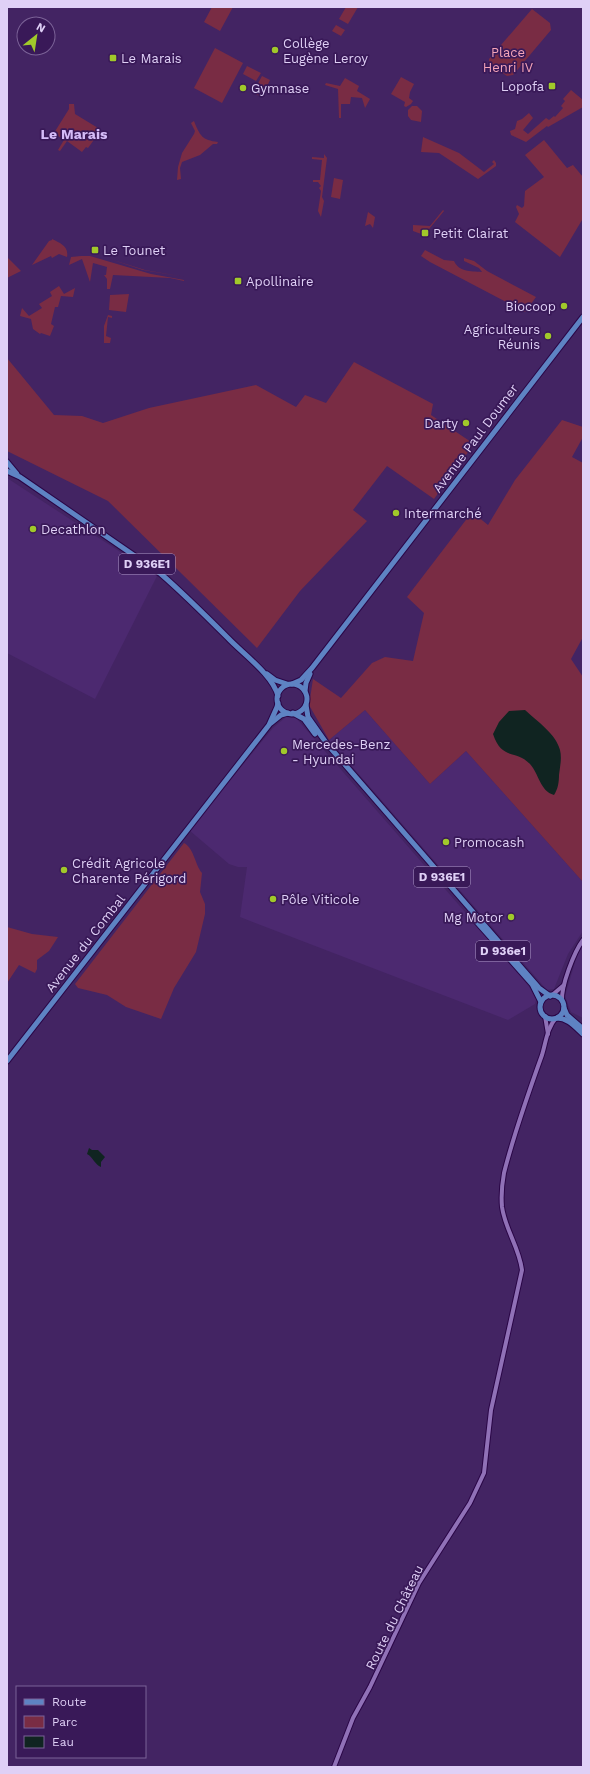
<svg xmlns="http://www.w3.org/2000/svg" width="590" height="1774" font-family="'Work Sans',sans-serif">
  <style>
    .built { fill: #4c2970 }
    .green { fill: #792c44 }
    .water { fill: #102421 }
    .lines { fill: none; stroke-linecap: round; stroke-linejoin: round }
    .minor-casing { stroke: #2a0646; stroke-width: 6 }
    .major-casing { stroke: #2a0646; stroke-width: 7 }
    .minor { stroke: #9071b7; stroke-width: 4 }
    .major { stroke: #5e83c3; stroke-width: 5 }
    .poi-dot { fill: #a1c92a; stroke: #391958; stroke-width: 1.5 }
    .labels { text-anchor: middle; stroke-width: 3.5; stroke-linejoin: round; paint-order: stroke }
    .shield { fill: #391958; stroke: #ad99c7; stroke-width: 1 }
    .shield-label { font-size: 12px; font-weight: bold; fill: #dfd0f6 }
    .poi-label { font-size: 13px; fill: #dfd0f6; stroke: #391958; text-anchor: start }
    .park-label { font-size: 13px; fill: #f5a5b8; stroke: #391958 }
    .street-label { font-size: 13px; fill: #dfd0f6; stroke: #391958 }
    .neighbourhood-label { font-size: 14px; font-weight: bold; fill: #d5bcf8; stroke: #391958 }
  </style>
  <rect width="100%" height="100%" fill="#432463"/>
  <g class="built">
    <path d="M7 478 157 576 95 699 7 653Z"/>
    <path d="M365 710 430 784 466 751 583 882V931L568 954 554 989 547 990 329 740Z"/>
    <path d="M286 717 296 718 492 943 537 996 535 1004 508 1020 240 917 247 867H238L229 864 189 830 273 728Z"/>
    <path d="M583 942V1018L571 1012 565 996 576 959Z"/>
  </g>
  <g class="green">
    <path d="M212 7H233L220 31 204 22Z"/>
    <path d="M346 7H358L348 24 339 19Z"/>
    <path d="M532 9 550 23 551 30 513 75 507 76 489 64V59Z"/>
    <path d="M336 25 345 30 341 36 332 31Z"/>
    <path d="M215 48 243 63 222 103 194 88Z"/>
    <path d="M247 66 261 73 256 81 243 74Z"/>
    <path d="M262 76 270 80 262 97 253 93Z"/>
    <path d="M401 77 414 84 410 92 409 98 413 101 411 104 406 107 404 106 405 102 391 94Z"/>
    <path d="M345 78 359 86 357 91 370 99 365 108 362 98 351 97 350 104H341V118H339L338 89 325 85 326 83 340 86Z"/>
    <path d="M571 90 583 100V107L548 127 547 126 526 142 511 135 510 131 515 129 517 121 522 119 529 113 533 118 523 130 528 134 546 118 549 120 554 116 555 117 563 108 561 106 565 101 563 99Z"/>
    <path d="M69 104H74L75 114 98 128 94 135 96 137 88 148 86 147 82 152 67 141 60 151 58 150 64 140 54 133 69 109Z"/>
    <path d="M412 106H417L422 111 421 122 411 120 408 116V110Z"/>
    <path d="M194 121C200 136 202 140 218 142L217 144H213L200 155 182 162 180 168 181 179 177 180 178 167 182 153 194 134 195 131 191 123Z"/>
    <path d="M423 137 459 153 484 172 494 164 492 162 494 160 496 163V166L478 179 439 153 421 152Z"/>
    <path d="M544 140 567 168 573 165 583 177 582 220 560 257 515 222 519 214 516 207 517 205 522 208 524 206 525 191 544 177 525 155Z"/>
    <path d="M324 154 327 158 322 197 324 201 321 217 318 211 321 191 319 188 321 186 318 182H313V180H320L322 160 312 159V157L324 158Z"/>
    <path d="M334 178 343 180 340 199 331 197Z"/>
    <path d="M443 210 444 211 424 235 413 231V225L430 226Z"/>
    <path d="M368 212 375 217 373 228 370 224 365 226Z"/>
    <path d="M52 239C60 243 69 246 67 257L59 254 52 258 51 256 32 265 49 241 52 240Z"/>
    <path d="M425 250 444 260 454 261C459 272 470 271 482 272L479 268 464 261V258L474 261 487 271 536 297 525 312 430 262 421 256Z"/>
    <path d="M81 256H90L151 274 184 280V281L170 278 113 275 110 289H107V279L104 275H106L107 267 93 263 90 282 82 259 69 265 71 257Z"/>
    <path d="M7 257 21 271 7 278Z"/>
    <path d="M110 259 145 270 185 277 143 270Z"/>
    <path d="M59 286 64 294 75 288 73 297 61 296 58 307H55L51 324 54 326 50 336 41 333 40 334 33 329 31 319 20 316 22 308 29 316 42 308 39 304 52 296 50 292Z"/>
    <path d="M129 294 126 312 109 310 110 295Z"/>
    <path d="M108 315 112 316V318L108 317 106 336 111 338 110 343H104V326Z"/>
    <path d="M7 358 54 415 82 416 103 423 149 408 256 385 296 407 305 395 326 403 354 362 433 404 431 415 474 444 434 499 387 466 353 510 367 521 300 591 257 648 108 501 7 451Z"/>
    <path d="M562 420 583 427V437L572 457 583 463V637L571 659 583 677V882L466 751 430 784 365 710 329 740 309 705 313 679 341 698 372 663 385 657 413 661 424 613 407 597 472 512 488 525 515 480Z"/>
    <path d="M184 843C194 848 195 865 202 873L200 892 205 904V914L196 952 174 988 161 1019 126 1007 107 995 78 988 75 984Z"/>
    <path d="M7 927 32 934 58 937 49 951 37 960V969L35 973 19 965 7 983Z"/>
  </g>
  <g class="water">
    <path d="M525 710C537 721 556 734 560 750 562 758 560 767 559 775 559 782 558 789 554 795 540 791 539 774 530 764 516 749 502 761 493 734L499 722 509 711Z"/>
    <path d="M89 1148 92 1150H98L105 1157 101 1162V1167C95 1165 93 1157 87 1154Z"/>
  </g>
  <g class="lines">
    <defs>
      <g id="minor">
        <path d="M551 996 564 985"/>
        <path d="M562 1001C561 986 574 952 583 940"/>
        <path d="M545 1016 548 1034"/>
        <path d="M334 1767 353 1718 370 1687 419 1583 470 1503 484 1473 491 1410 522 1270C519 1247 505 1229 502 1207 501 1196 502 1184 504 1173 514 1133 528 1094 542 1055 546 1042 547 1028 556 1018"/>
      </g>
      <g id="major">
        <path d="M7 462 17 474"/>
        <path d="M7 471 20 477 161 574C184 594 206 616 228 638 242 653 273 675 278 696"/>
        <path d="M267 674 275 680 287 684"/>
        <path d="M292 684 301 680 312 668 583 317"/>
        <circle cx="292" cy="699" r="15"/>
        <path d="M305 691 306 683 310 674"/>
        <path d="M306 705 308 717 327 744 539 988 550 996"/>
        <path d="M293 713 304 719 315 734"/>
        <path d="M271 723 281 715 288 713"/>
        <path d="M476 921 532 984 541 1002"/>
        <circle cx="552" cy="1007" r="12"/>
        <path d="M564 1008 567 1015 583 1029"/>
        <path d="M557 1018C568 1018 575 1027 583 1034"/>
        <path d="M7 1061 269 725 277 707 278 703"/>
      </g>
    </defs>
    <use href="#minor" class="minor-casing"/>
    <use href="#major" class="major-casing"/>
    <use href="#minor" class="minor"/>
    <use href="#major" class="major"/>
  </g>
  <g class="poi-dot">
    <circle cx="275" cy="50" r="4"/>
    <rect x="109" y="54" width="8" height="8" rx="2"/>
    <rect x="548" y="82" width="8" height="8" rx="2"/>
    <circle cx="243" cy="88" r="4"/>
    <rect x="421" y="229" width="8" height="8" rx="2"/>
    <rect x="91" y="246" width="8" height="8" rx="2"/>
    <rect x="234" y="277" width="8" height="8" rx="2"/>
    <circle cx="564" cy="306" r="4"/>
    <circle cx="548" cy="336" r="4"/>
    <circle cx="466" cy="423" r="4"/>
    <circle cx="396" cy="513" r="4"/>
    <circle cx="33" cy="529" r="4"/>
    <circle cx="284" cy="751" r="4"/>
    <circle cx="446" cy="842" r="4"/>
    <circle cx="64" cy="870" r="4"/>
    <circle cx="273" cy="899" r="4"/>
    <circle cx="511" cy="917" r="4"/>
  </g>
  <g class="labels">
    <g class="shield">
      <rect x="119" y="554" width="56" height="20" rx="3"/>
      <rect x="414" y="867" width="56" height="20" rx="3"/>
      <rect x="476" y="941" width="54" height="20" rx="3"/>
    </g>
    <g class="shield-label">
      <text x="147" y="568">D 936E1</text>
      <text x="442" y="881">D 936E1</text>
      <text x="503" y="955">D 936e1</text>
    </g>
    <g class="poi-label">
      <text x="283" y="48">Collège<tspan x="283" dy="15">Eugène Leroy</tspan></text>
      <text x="121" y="63">Le Marais</text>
      <text x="544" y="91" text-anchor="end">Lopofa</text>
      <text x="251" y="93">Gymnase</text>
      <text x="433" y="238">Petit Clairat</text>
      <text x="103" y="255">Le Tounet</text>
      <text x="246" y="286">Apollinaire</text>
      <text x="556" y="311" text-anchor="end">Biocoop</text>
      <text x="540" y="334" text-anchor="end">Agriculteurs<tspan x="540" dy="15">Réunis</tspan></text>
      <text x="458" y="428" text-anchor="end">Darty</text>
      <text x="404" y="518">Intermarché</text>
      <text x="41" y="534">Decathlon</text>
      <text x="292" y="749">Mercedes-Benz<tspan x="292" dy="15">- Hyundai</tspan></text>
      <text x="454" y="847">Promocash</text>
      <text x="72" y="868">Crédit Agricole<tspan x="72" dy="15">Charente Périgord</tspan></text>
      <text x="281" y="904">Pôle Viticole</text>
      <text x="503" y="922" text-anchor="end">Mg Motor</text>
    </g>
    <g class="park-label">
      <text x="508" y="57">Place<tspan x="508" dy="15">Henri IV</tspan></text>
    </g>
    <g class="street-label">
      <text transform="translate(475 438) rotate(-53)" y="5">Avenue Paul Doumer</text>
      <text transform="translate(85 943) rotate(-52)" y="5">Avenue du Combal</text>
      <text transform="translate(394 1617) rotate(-64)" y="5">Route du Château</text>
    </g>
    <g class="neighbourhood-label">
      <text x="74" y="139">Le Marais</text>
    </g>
  </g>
  <rect width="590" height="1774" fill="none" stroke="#dfd0f6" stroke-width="16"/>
  <rect x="16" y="1686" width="130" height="72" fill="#391958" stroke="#7b6297"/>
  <rect x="24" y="1699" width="20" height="6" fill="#5e83c3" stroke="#7b6297"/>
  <text x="52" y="1706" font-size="12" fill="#dfd0f6">Route</text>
  <rect x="24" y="1716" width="20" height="12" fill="#792c44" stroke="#7b6297"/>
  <text x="52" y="1726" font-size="12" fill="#dfd0f6">Parc</text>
  <rect x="24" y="1736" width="20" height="12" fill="#102421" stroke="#7b6297"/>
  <text x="52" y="1746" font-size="12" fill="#dfd0f6">Eau</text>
  <g transform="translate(36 36) rotate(30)"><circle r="19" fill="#391958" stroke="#7b6297"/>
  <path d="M0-3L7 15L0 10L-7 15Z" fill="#a1c92a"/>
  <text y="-6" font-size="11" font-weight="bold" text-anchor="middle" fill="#dfd0f6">N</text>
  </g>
</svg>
